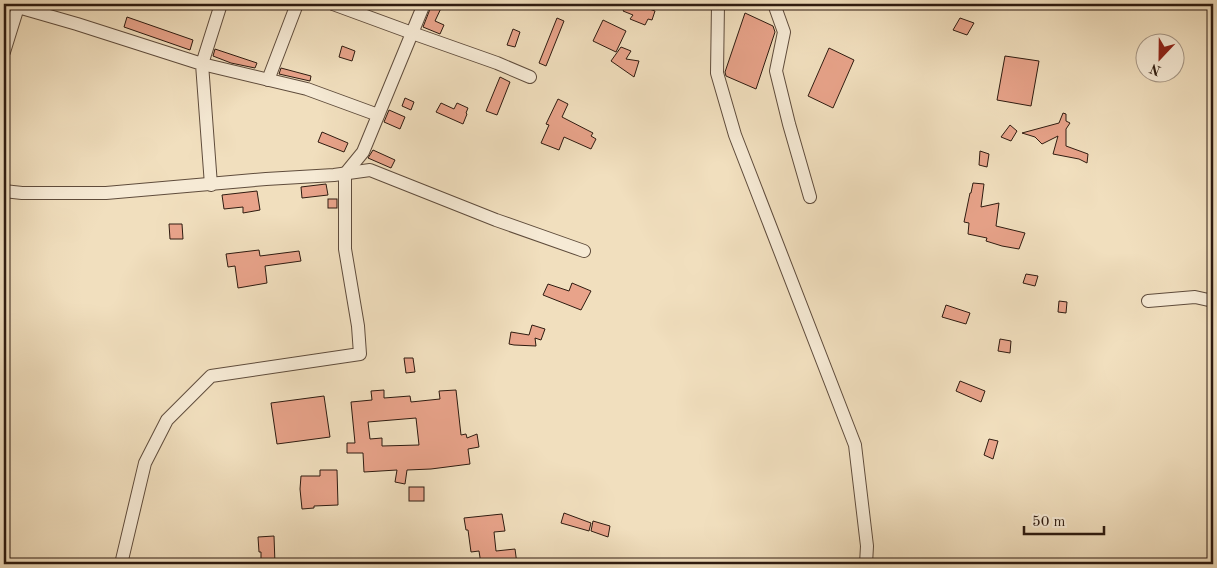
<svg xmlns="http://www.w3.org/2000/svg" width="1217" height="568" font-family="'Old Standard TT',serif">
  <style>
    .building { fill: #e8a38a; stroke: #2e1b10; fill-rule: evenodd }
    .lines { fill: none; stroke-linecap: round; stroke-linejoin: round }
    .minor-casing { stroke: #5f4c3c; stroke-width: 14 }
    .minor { stroke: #f6ead5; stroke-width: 12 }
  </style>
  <rect width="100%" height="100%" fill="#f1dfbe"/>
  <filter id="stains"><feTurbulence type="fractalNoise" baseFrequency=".004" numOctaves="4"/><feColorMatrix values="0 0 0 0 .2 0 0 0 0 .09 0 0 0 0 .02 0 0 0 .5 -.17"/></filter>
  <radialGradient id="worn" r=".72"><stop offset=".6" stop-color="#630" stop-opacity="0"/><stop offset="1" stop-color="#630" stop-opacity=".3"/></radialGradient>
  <g class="building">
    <path d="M432 4H443L435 21 444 25 440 34 423 27Z"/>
    <path d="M627 4H635L655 11 652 20 648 19 645 25 630 19 633 15 623 11Z"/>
    <path d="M745 13 773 26 775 32 756 89 726 76 725 72Z"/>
    <path d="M127 17 193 40 190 50 124 27Z"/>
    <path d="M557 18 564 21 546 66 539 63Z"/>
    <path d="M960 18 974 23 967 35 953 30Z"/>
    <path d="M603 20 626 31 616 52 593 41Z"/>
    <path d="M513 29 520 32 515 47 507 45Z"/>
    <path d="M342 46 355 51 352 61 339 57Z"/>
    <path d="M621 47 631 51 626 59 639 61 634 77 611 61Z"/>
    <path d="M829 48 854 60 833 108 808 96Z"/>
    <path d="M215 49 257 63 255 68 231 63 213 56Z"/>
    <path d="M1005 56 1039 61 1031 106 997 100Z"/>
    <path d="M281 68 311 76 310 81 279 74Z"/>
    <path d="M500 77 510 82 497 115 486 111Z"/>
    <path d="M405 98 414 102 411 110 402 106Z"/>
    <path d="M558 99 568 104 562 117 593 133 591 136 596 139 591 149 564 137 559 150 541 143 549 125 546 124Z"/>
    <path d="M441 103 454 109 457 103 468 108 466 113 467 114 463 124 436 112Z"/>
    <path d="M389 110 405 117 400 129 384 122Z"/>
    <path d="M1063 113 1066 114V121L1070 123 1066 129V146L1088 154 1087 163 1079 159 1053 154 1058 136 1042 144 1035 137 1022 133 1059 123Z"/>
    <path d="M1010 125 1017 131 1011 141 1001 137Z"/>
    <path d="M322 132 348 143 344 152 318 142Z"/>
    <path d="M373 150 395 160 391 168 368 158Z"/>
    <path d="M980 151 989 154 987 167 979 165Z"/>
    <path d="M973 183 984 184 981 207 999 203 996 226 1025 233 1019 249 1002 246 986 241 987 238 968 234 969 223 964 222 970 193H971Z"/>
    <path d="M326 184 328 195 302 198 301 187Z"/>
    <path d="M257 191 260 210 243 213V207L224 209 222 195Z"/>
    <rect x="328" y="199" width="9" height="9"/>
    <path d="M169 224H182L183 239H170Z"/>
    <path d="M259 250 260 256 299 251 301 261 265 266 267 283 238 288 235 266 228 267 226 254Z"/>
    <path d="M1026 274 1038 276 1035 286 1023 283Z"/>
    <path d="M572 283 591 291 581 310 543 295 548 284 569 291Z"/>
    <path d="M1059 301 1067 302 1066 313 1058 312Z"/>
    <path d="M946 305 970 313 966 324 942 317Z"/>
    <path d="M532 325 545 329 541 340 535 338 536 346 514 345 509 344 511 332 529 335Z"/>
    <path d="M1000 339 1011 341 1010 353 998 351Z"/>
    <path d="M404 358H413L415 372 406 373Z"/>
    <path d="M960 381 985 391 981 402 956 391Z"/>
    <path d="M384 390V398L410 396 411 402 440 399 439 391 456 390 461 435 466 434 467 438 477 434 479 447 468 449 470 464 431 469 407 470 405 484 395 482 397 470 364 472 363 453H347V443H355L351 402 372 400 371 391ZM416 418 419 445 382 446V438L370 439 368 422Z"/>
    <path d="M324 396 330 437 277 444 271 403Z"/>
    <path d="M989 439 998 441 993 459 984 455Z"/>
    <path d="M320 470H337L338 505 314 506V508L302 509 300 489 301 476H320Z"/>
    <rect x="409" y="487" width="15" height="14"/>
    <path d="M564 513 591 523 589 531 561 523Z"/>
    <path d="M502 514 505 531 494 532 496 551 515 549 517 564H481L479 551 471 552 468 530H466L464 518Z"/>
    <path d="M593 521 610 526 608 537 591 531Z"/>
    <path d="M274 536 275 564H261V552H259L258 537Z"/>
  </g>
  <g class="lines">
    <defs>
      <g id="minor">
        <path d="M221 4 202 64 307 89 378 115"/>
        <path d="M333 4 412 33 497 63 530 77"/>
        <path d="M718 4 717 73 735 135 855 445 867 546 866 564"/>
        <path d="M774 4 784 32 776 71 789 124 810 197"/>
        <path d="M4 52 18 7 77 24 202 64 211 185"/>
        <path d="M268 80 297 4"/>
        <path d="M4 191 22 193H106L266 179 334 175 370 170 496 220 584 251"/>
        <path d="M1148 301 1195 297 1213 301"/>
        <path d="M121 564 145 463 167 420 211 376 360 354 358 326 345 249V174L363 152 424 4"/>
      </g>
    </defs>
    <use href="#minor" class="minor-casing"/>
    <use href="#minor" class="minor"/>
  </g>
  <rect width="1217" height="568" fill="none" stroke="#f1dfbe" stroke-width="20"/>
  <rect x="5" y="5" width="1207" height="558" fill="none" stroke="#2e1b10" stroke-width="2.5"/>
  <rect x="10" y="10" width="1197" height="548" fill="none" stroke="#2e1b10"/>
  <g transform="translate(1160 58) rotate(202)"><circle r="24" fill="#f6ead5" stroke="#a69786"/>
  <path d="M0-4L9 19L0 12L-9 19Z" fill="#8f2418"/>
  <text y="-8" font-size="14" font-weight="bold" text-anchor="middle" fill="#2e1b10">N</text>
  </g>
  <path d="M1024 526v8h80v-8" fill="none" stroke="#2e1b10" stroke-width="2.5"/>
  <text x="1032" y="526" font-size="15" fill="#2e1b10" stroke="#f6ead5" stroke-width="4" paint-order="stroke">50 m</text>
  <rect width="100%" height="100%" filter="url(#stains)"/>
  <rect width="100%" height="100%" fill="url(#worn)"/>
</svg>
